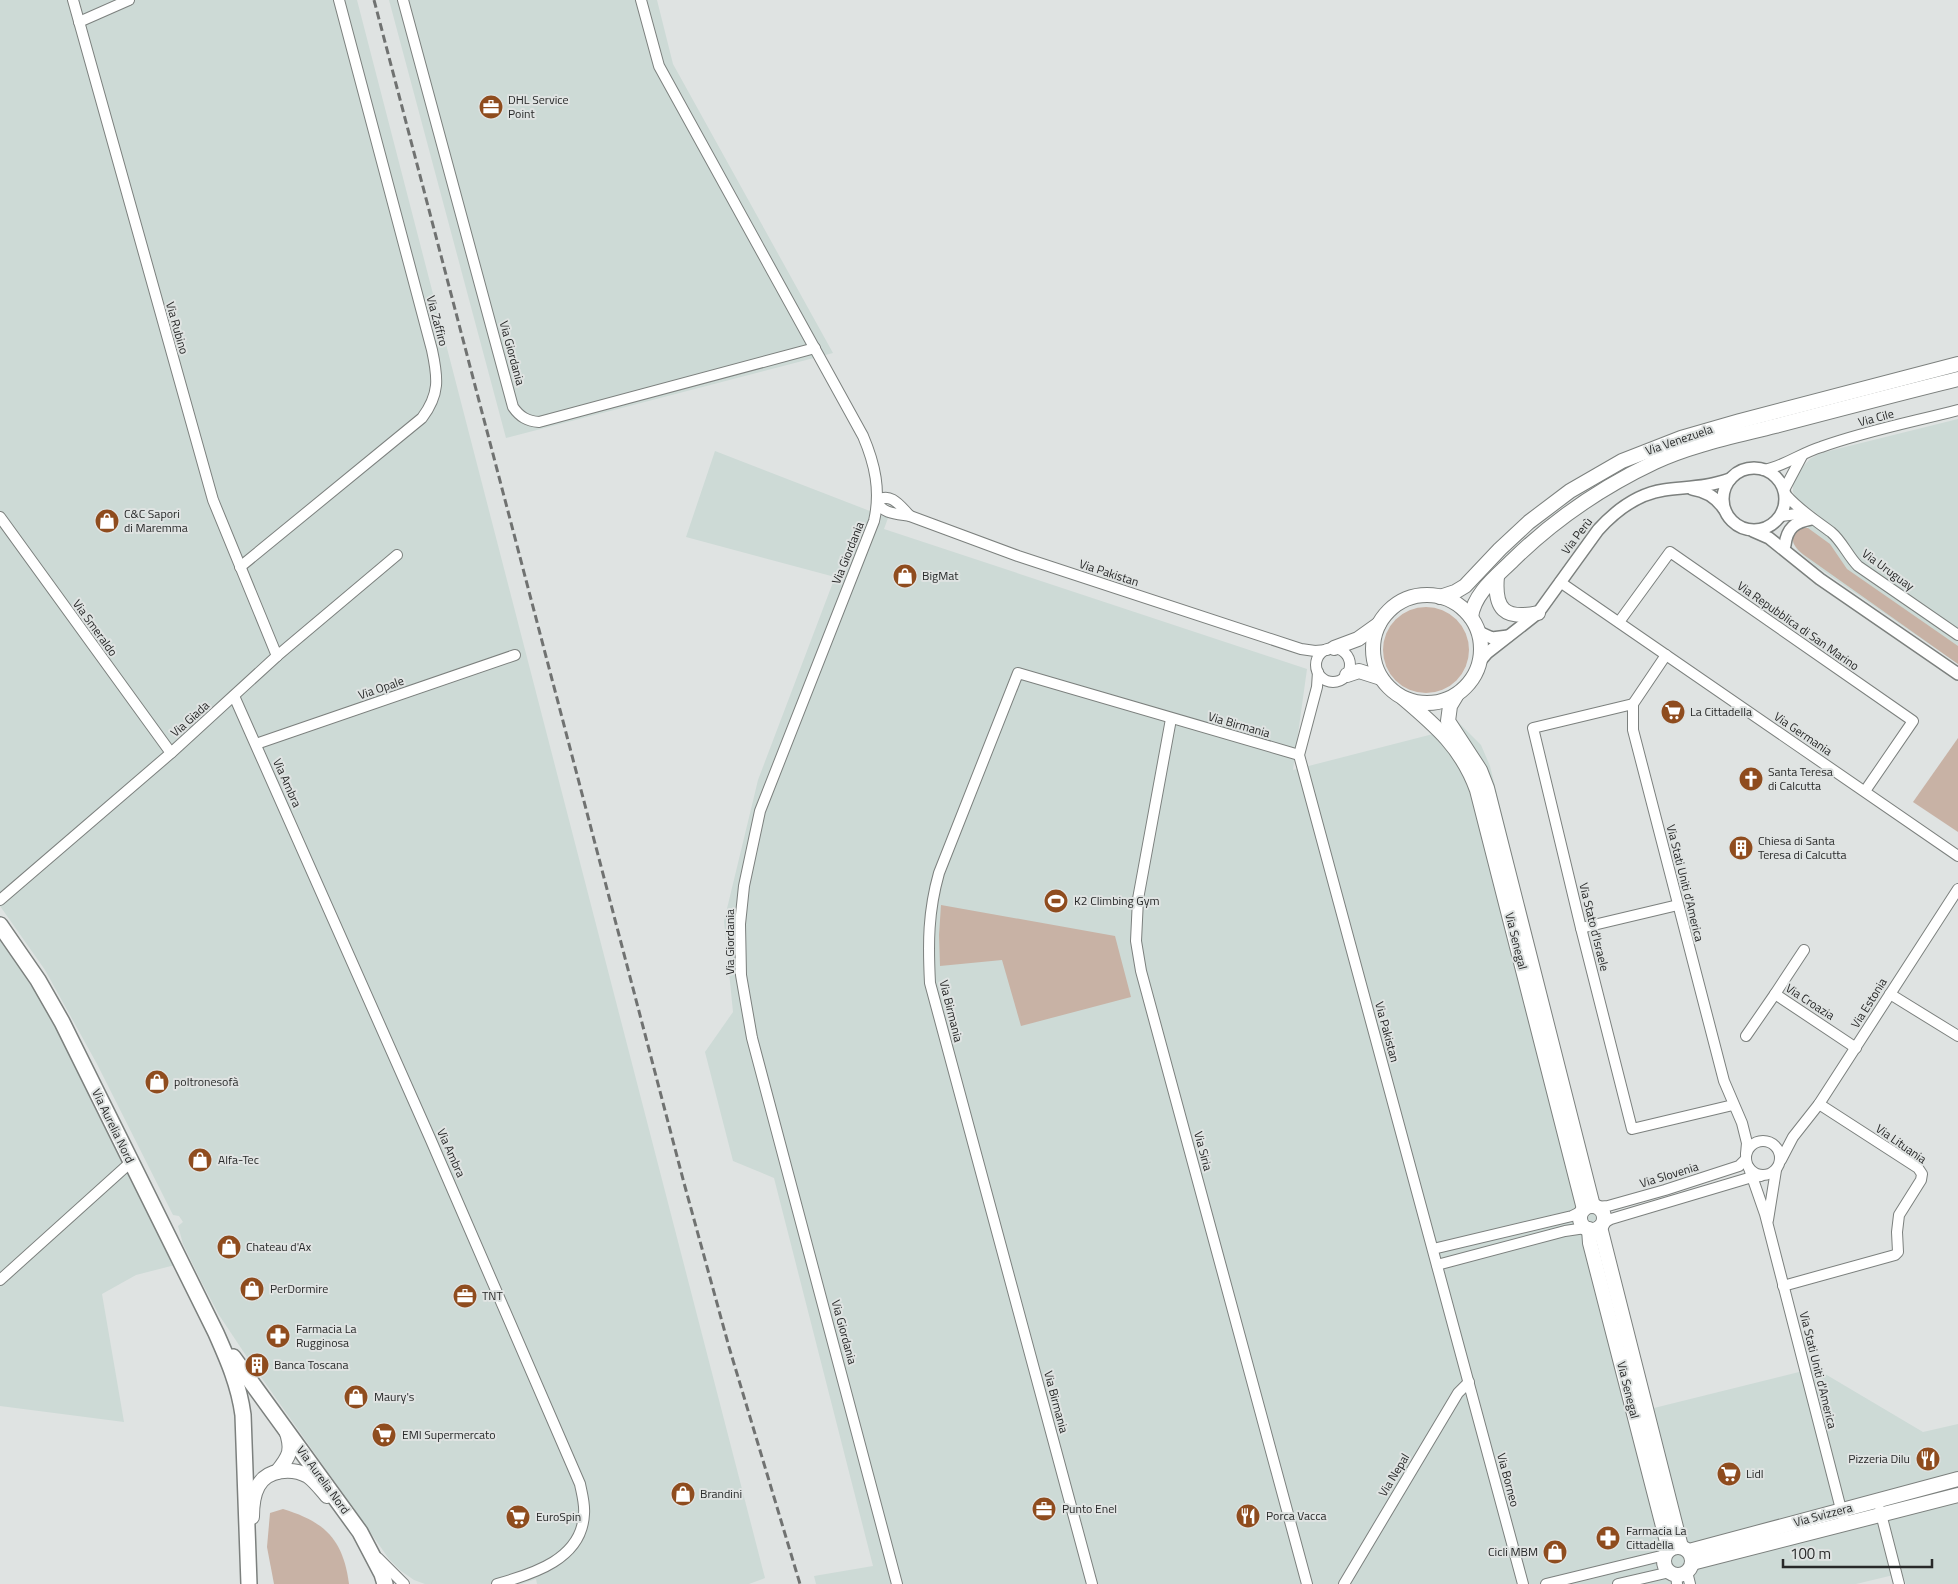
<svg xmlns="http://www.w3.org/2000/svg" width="1958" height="1584" font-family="'Titillium Web',sans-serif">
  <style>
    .built { fill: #cddad6 }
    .green { fill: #c8b2a5 }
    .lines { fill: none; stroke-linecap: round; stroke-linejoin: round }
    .minor-casing { stroke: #7c807e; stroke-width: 12 }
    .tertiary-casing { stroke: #7c807e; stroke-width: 14 }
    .secondary-casing { stroke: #7c807e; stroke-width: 16 }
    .primary-casing { stroke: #7c807e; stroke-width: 18 }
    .minor { stroke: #fff; stroke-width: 10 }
    .tertiary { stroke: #fff; stroke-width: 11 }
    .secondary { stroke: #fff; stroke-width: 14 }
    .primary { stroke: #fff; stroke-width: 15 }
    .rail { stroke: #707271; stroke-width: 3; stroke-dasharray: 8 4; stroke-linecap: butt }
    .labels { text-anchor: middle; stroke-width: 4; stroke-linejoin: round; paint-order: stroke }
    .poi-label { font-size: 12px; fill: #282929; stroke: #dfe3e2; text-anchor: start }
    .street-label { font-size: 12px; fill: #282929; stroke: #dfe3e2 }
  </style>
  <rect width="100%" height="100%" fill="#dfe3e2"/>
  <g class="built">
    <path d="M0 0H357L765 1578 749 1584H537L536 1579 521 1584H425L414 1580 401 1571 389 1559 249 1360 219 1315 201 1281 183 1244 178 1226 183 1222 179 1216 173 1215 97 1064 45 970 0 906Z"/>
    <path d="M389 0H657L673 64 833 353 506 438Z"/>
    <path d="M1958 419V664L1816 566 1797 550 1792 541 1793 537 1800 528H1808L1816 513 1797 500 1793 492V481L1797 473 1810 459 1819 454 1833 450Z"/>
    <path d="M715 451 888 518 884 529 1307 669 1293 770 1433 734 1456 720 1481 745 1490 766 1650 1409 1815 1368 1923 1432 1958 1424V1584H1906L1902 1573 1856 1584H816L814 1576 873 1566 774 1178 733 1161 705 1052 733 1012 724 921 758 780 835 577 686 537Z"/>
    <path d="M0 935 40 995 61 1033 175 1265 136 1275 102 1294 124 1422 0 1406Z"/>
  </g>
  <g class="green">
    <path d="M1800 528H1808L1830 544 1847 569 1958 646V664L1804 555C1794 547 1787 538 1800 528Z"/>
    <circle cx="1426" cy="650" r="43"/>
    <path d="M1958 738V832L1913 802Z"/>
    <path d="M941 905 1115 936 1131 997 1021 1026 1002 960 940 966 939 935Z"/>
    <path d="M283 1509C325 1522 343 1539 349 1584H274L267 1547 270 1513Z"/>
  </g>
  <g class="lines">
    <defs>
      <g id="minor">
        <path d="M73 0 213 500 277 656"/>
        <path d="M403 0 513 407C520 417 527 421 539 422L815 348"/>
        <path d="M641 0 659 66 863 436C875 464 881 491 874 521L760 811 744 886 740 924 741 975 752 1038 897 1584"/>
        <path d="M79 22 129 0"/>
        <path d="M1764 470C1785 466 1801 453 1821 447 1865 431 1912 422 1958 410"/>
        <path d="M1784 490 1802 456"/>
        <path d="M1786 495C1799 510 1815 520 1831 532 1842 541 1848 556 1858 566L1958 635"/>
        <path d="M877 501C881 514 899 514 910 516L1018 556 1301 649 1315 651 1327 650"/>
        <path d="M877 501C891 491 901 507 910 516"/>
        <path d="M1781 516 1797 514 1806 516"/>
        <path d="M0 517 171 753"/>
        <path d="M240 567 422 418C440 394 438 378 432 350L339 0"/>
        <path d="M1560 582 1958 856"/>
        <path d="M1619 622 1670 552 1913 721 1865 791"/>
        <circle cx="1333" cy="665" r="17"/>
        <path d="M1666 655 1633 704V730L1724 1081 1742 1123 1747 1143 1746 1154"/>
        <path d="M1318 672 1317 687 1299 755 1523 1584"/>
        <path d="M234 696 430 1138 580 1484C582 1494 585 1504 584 1514 582 1559 533 1574 497 1584"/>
        <path d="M1633 704 1533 728 1581 928 1632 1129 1733 1105"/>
        <path d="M1171 719 1138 899 1136 941 1141 971 1307 1584"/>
        <path d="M256 744 515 655"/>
        <path d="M0 900 171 753 277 656 397 555"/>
        <path d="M1581 928 1678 905"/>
        <path d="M1804 950 1775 994 1856 1048"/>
        <path d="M1890 994 1958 1036"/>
        <path d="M1746 1036 1775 994"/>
        <circle cx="1763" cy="1158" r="17"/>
        <path d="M1781 1160 1793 1137 1819 1104 1958 889"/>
        <path d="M1749 1168 1765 1214 1843 1517"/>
        <path d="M1596 1207 1608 1206 1665 1190 1739 1166 1746 1159"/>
        <path d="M1768 1220 1776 1170"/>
        <path d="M1602 1224 1611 1219 1752 1177 1761 1176"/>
        <path d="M1433 1249 1572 1216 1582 1211"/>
        <path d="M1437 1265 1565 1231 1585 1228"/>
        <path d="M0 1280 131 1162"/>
        <path d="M1783 1286 1895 1255 1898 1252 1897 1232 1899 1215 1921 1180 1922 1174 1918 1168 1819 1104"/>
        <path d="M1880 1510 1899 1584"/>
        <path d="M378 1558 404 1584"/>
        <path d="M1687 1572 1690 1584"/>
        <path d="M1676 1574 1677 1584"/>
        <path d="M1092 1584 930 983C928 943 928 912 939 873L1018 673 1299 755"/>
        <path d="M1344 1584 1458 1393 1469 1382"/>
        <path d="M1546 1584 1665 1555"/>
        <path d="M1618 1584 1670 1572"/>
      </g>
      <g id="tertiary">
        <circle cx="1754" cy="499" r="31"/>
        <path d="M1692 489C1706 491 1716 497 1724 509"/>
        <path d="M1753 531 1769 538 1820 579 1958 674"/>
        <path d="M1785 545C1787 528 1795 522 1811 519"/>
        <path d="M1479 632 1492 638 1508 636"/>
        <path d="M1481 660 1487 653 1538 613 1598 530C1616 510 1637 494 1664 490 1686 487 1709 487 1730 479"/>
      </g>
      <g id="secondary">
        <path d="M1497 576C1494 609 1504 620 1538 613"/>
        <circle cx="1427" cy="649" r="54"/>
        <path d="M1440 597 1455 592 1465 586 1500 549 1529 522 1570 491 1622 461 1681 438 1740 421 1958 364"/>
        <path d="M1471 617C1474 593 1497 576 1513 560 1555 519 1602 487 1655 462 1691 445 1736 436 1775 426 1836 410 1897 394 1958 379"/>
        <path d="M1334 648 1358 639 1379 624"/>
        <path d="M1347 675 1359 671 1381 678"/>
        <path d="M1456 696 1450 706 1448 721 1480 770 1487 788 1593 1206"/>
        <path d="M1403 698C1436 726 1462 748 1477 790L1584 1209"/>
        <circle cx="1592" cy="1218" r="12"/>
        <path d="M1600 1227 1681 1547"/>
        <path d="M1589 1229 1590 1243 1666 1538 1670 1549"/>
        <path d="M277 1472C290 1456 293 1450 286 1430"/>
        <path d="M252 1517C252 1507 253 1495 258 1486 267 1469 292 1467 308 1476 315 1481 321 1489 327 1496"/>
        <circle cx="1678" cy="1561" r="14"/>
        <path d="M1689 1551 1958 1479"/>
        <path d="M1692 1563 1958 1495"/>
      </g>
      <g id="primary">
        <path d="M0 925 38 980 62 1022 216 1333C228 1360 239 1385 243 1415L249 1584"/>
        <path d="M233 1357 360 1532 382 1574 385 1584"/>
      </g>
    </defs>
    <use href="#minor" class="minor-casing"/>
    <use href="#tertiary" class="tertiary-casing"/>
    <use href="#secondary" class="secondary-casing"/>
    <use href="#primary" class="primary-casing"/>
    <use href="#minor" class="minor"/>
    <use href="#tertiary" class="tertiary"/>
    <use href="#secondary" class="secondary"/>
    <use href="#primary" class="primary"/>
    <path class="rail" d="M374 0 684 1183 729 1347 800 1584"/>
  </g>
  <defs>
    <symbol id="office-disc" viewBox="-11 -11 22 22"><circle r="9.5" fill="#8f4c1e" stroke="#dfe3e2"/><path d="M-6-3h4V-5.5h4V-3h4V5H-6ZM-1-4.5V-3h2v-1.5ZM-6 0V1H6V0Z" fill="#fff"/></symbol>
    <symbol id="shop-disc" viewBox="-11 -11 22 22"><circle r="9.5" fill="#8f4c1e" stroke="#dfe3e2"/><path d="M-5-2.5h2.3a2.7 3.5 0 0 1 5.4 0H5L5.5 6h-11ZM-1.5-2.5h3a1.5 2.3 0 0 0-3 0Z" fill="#fff"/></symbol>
    <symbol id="supermarket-disc" viewBox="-11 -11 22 22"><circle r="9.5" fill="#8f4c1e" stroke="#dfe3e2"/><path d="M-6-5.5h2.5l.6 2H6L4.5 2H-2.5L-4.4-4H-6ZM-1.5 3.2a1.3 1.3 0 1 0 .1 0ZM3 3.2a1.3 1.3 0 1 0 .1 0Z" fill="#fff"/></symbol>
    <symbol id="church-disc" viewBox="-11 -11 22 22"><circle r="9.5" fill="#8f4c1e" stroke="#dfe3e2"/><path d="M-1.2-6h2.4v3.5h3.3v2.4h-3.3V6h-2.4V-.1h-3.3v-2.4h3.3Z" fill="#fff"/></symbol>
    <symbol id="building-disc" viewBox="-11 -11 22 22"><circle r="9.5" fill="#8f4c1e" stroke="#dfe3e2"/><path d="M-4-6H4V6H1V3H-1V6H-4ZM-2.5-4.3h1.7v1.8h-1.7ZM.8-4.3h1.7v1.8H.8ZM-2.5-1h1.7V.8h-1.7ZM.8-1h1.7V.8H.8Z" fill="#fff"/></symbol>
    <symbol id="stadium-disc" viewBox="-11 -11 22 22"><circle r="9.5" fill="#8f4c1e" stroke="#dfe3e2"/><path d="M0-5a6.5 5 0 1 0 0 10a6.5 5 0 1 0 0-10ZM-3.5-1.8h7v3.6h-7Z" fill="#fff"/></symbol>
    <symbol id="pharmacy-disc" viewBox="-11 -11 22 22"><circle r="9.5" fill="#8f4c1e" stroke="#dfe3e2"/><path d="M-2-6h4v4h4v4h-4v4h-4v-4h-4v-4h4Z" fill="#fff"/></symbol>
    <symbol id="restaurant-disc" viewBox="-11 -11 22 22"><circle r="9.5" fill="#8f4c1e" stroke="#dfe3e2"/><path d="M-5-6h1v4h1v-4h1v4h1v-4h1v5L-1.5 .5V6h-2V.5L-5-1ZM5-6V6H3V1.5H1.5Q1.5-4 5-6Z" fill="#fff"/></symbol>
  </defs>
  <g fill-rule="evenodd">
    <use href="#office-disc" x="477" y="93" width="28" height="28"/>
    <use href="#shop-disc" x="93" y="507" width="28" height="28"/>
    <use href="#shop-disc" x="891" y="562" width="28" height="28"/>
    <use href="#supermarket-disc" x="1659" y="698" width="28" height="28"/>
    <use href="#church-disc" x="1737" y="765" width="28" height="28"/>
    <use href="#building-disc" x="1727" y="834" width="28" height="28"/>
    <use href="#stadium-disc" x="1042" y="887" width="28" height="28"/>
    <use href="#shop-disc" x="143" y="1068" width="28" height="28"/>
    <use href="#shop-disc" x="186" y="1146" width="28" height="28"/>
    <use href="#shop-disc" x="215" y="1233" width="28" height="28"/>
    <use href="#shop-disc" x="238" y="1275" width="28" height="28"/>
    <use href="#office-disc" x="451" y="1282" width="28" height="28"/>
    <use href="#pharmacy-disc" x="264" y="1322" width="28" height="28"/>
    <use href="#building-disc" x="243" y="1351" width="28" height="28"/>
    <use href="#shop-disc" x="342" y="1383" width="28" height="28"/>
    <use href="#supermarket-disc" x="370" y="1421" width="28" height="28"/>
    <use href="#restaurant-disc" x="1914" y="1445" width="28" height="28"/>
    <use href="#supermarket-disc" x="1715" y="1460" width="28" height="28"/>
    <use href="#shop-disc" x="669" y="1480" width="28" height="28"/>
    <use href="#office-disc" x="1030" y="1495" width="28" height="28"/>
    <use href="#restaurant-disc" x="1234" y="1502" width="28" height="28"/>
    <use href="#supermarket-disc" x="504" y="1503" width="28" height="28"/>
    <use href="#pharmacy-disc" x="1594" y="1524" width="28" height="28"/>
    <use href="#shop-disc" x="1541" y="1538" width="28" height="28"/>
  </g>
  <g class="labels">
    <g class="poi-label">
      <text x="508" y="104">DHL Service<tspan x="508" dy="14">Point</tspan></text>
      <text x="124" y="518">C&amp;C Sapori<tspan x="124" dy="14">di Maremma</tspan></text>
      <text x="922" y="580">BigMat</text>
      <text x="1690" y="716">La Cittadella</text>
      <text x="1768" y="776">Santa Teresa<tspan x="1768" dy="14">di Calcutta</tspan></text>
      <text x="1758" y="845">Chiesa di Santa<tspan x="1758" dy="14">Teresa di Calcutta</tspan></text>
      <text x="1074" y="905">K2 Climbing Gym</text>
      <text x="174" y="1086">poltronesofà</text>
      <text x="218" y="1164">Alfa-Tec</text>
      <text x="246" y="1251">Chateau d'Ax</text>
      <text x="270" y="1293">PerDormire</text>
      <text x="482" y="1300">TNT</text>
      <text x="296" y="1333">Farmacia La<tspan x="296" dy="14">Rugginosa</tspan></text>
      <text x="274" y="1369">Banca Toscana</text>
      <text x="374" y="1401">Maury's</text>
      <text x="402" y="1439">EMI Supermercato</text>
      <text x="1910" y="1463" text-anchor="end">Pizzeria Dilu</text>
      <text x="1746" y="1478">Lidl</text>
      <text x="700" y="1498">Brandini</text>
      <text x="1062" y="1513">Punto Enel</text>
      <text x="1266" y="1520">Porca Vacca</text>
      <text x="536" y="1521">EuroSpin</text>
      <text x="1626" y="1535">Farmacia La<tspan x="1626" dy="14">Cittadella</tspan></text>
      <text x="1538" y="1556" text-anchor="end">Cicli MBM</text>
    </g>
    <g class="street-label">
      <text transform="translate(437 321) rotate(75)" y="4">Via Zaffiro</text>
      <text transform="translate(177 328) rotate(74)" y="4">Via Rubino</text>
      <text transform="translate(512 353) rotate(75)" y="4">Via Giordania</text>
      <text transform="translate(1876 418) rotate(-15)" y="4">Via Cile</text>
      <text transform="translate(1679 440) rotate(-19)" y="4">Via Venezuela</text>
      <text transform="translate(1577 536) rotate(-53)" y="4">Via Perù</text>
      <text transform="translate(848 553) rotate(-68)" y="4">Via Giordania</text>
      <text transform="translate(1888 570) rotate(36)" y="4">Via Uruguay</text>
      <text transform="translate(1109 573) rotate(18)" y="4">Via Pakistan</text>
      <text transform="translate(1798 626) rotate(35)" y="4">Via Repubblica di San Marino</text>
      <text transform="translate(95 628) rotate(54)" y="4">Via Smeraldo</text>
      <text transform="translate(381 688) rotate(-19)" y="4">Via Opale</text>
      <text transform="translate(190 719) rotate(-42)" y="4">Via Giada</text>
      <text transform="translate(1239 725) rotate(16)" y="4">Via Birmania</text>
      <text transform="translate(1803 734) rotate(34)" y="4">Via Germania</text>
      <text transform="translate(287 783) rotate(66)" y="4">Via Ambra</text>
      <text transform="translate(1685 883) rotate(76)" y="4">Via Stati Uniti d'America</text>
      <text transform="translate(1594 927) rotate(76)" y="4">Via Stato d'Israele</text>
      <text transform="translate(1516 941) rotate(76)" y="4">Via Senegal</text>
      <text transform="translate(730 942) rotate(-90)" y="4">Via Giordania</text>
      <text transform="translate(1810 1002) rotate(33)" y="4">Via Croazia</text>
      <text transform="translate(1869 1003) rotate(-58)" y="4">Via Estonia</text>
      <text transform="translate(951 1011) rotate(76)" y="4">Via Birmania</text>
      <text transform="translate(1387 1032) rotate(75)" y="4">Via Pakistan</text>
      <text transform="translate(113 1126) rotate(64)" y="4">Via Aurelia Nord</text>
      <text transform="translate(1901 1144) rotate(35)" y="4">Via Lituania</text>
      <text transform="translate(1203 1151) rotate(75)" y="4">Via Siria</text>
      <text transform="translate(451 1153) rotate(66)" y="4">Via Ambra</text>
      <text transform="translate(1669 1175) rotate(-17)" y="4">Via Slovenia</text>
      <text transform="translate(844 1332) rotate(75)" y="4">Via Giordania</text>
      <text transform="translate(1818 1370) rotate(76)" y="4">Via Stati Uniti d'America</text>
      <text transform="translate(1628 1390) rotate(76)" y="4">Via Senegal</text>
      <text transform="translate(1056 1402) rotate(75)" y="4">Via Birmania</text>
      <text transform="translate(1394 1475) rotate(-59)" y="4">Via Nepal</text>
      <text transform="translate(323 1480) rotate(54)" y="4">Via Aurelia Nord</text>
      <text transform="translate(1508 1480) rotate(75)" y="4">Via Borneo</text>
      <text transform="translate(1823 1515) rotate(-15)" y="4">Via Svizzera</text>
    </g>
  </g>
  <path d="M1783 1559v8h149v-8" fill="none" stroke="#282929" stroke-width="2.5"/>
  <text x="1790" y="1559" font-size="15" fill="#282929" stroke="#dfe3e2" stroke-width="4" paint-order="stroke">100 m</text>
</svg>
